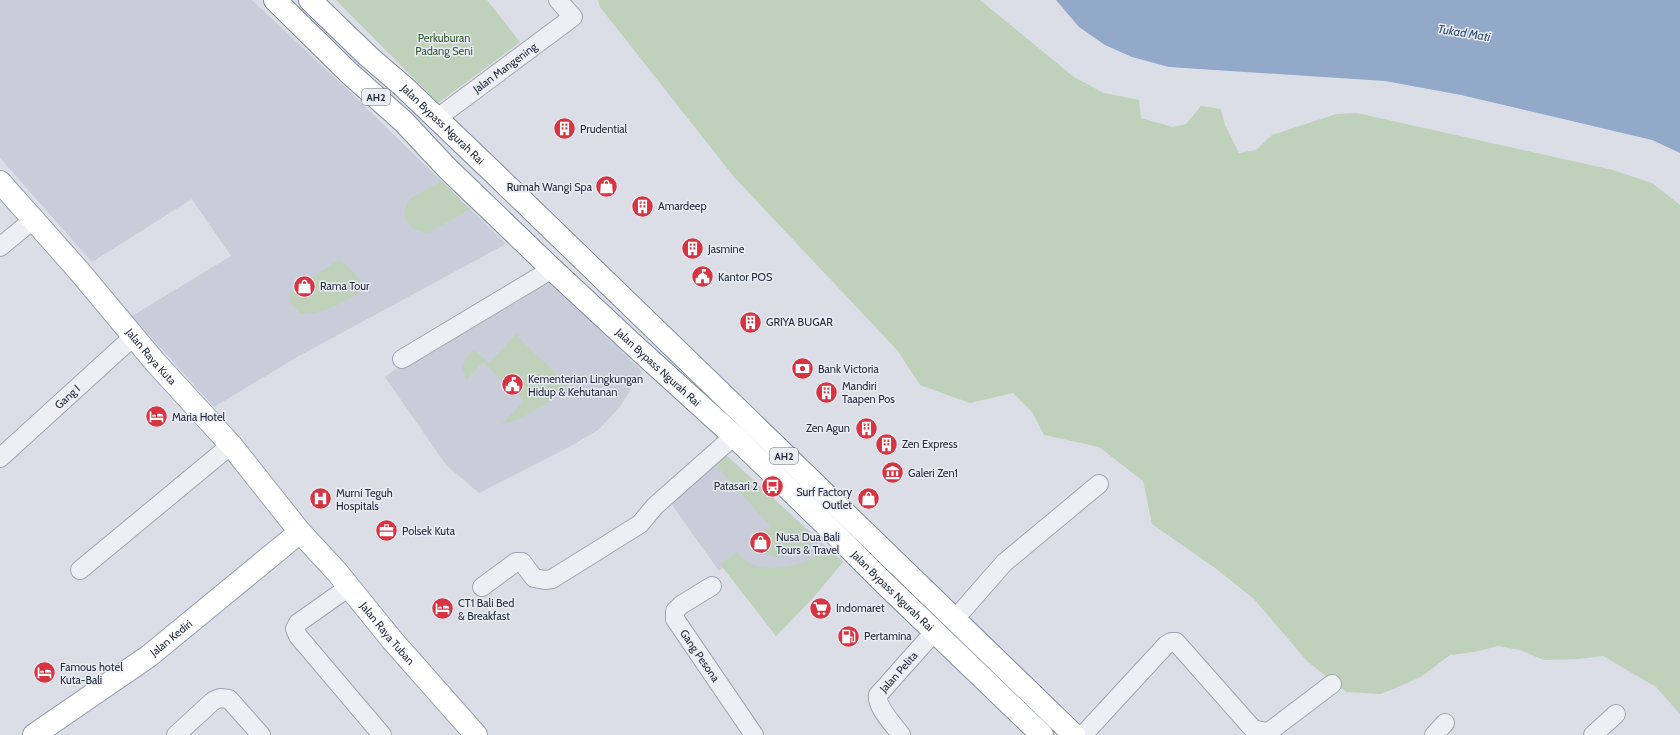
<svg xmlns="http://www.w3.org/2000/svg" width="1680" height="735" font-family="Cabin,sans-serif">
  <style>
    .built { fill: #c8cdd9 }
    .green { fill: #bfd1bb }
    .water { fill: #92a9ca }
    .lines { fill: none; stroke-linecap: round; stroke-linejoin: round }
    .minor-casing { stroke: #a0a5b1; stroke-width: 20 }
    .major-casing { stroke: #99a2b3; stroke-width: 24 }
    .highway-casing { stroke: #818a9e; stroke-width: 24 }
    .minor { stroke: #edeff5; stroke-width: 18 }
    .major { stroke: #fff; stroke-width: 22 }
    .highway { stroke: #fff; stroke-width: 22 }
    .labels { text-anchor: middle; stroke-width: 3; stroke-linejoin: round; paint-order: stroke }
    .shield { fill: #eaedf4; stroke: #5f6574; stroke-width: 1 }
    .shield-label { font-size: 10px; font-weight: bold; fill: #242b3d }
    .park-label { font-size: 11px; fill: #355a30; stroke: #eaedf4 }
    .street-label { font-size: 11px; fill: #242b3d; stroke: #eaedf4 }
    .poi-label { font-size: 11px; fill: #242b3d; stroke: #eaedf4; text-anchor: start }
    .water-label { font-size: 12px; font-style: italic; fill: #2b4674; stroke: #eaedf4 }
  </style>
  <rect width="100%" height="100%" fill="#dbdee7"/>
  <g class="built">
    <path d="M0 0H252L353 95 506 244 299 356 214 407 132 316 231 256 192 199 92 262 0 158Z"/>
    <path d="M545 277 642 371 620 407 598 430 571 446 479 493 446 465 385 377 411 358Z"/>
    <path d="M726 455 843 562 811 600 776 636 724 567 719 571 670 502Z"/>
  </g>
  <g class="green">
    <path d="M336 0H487L520 42 438 103Z"/>
    <path d="M598 0H980L1074 77 1104 93 1139 100 1141 118 1172 127 1186 124 1201 106 1221 109 1225 125 1239 153 1256 150 1272 135 1336 114 1357 113 1613 170 1652 183 1680 205V714L1656 687 1603 656 1579 659 1544 660 1520 650 1498 646 1474 652 1450 655 1421 677 1381 694 1346 692 1307 661 1254 599 1215 568 1152 524 1143 481 1099 447 1044 435 1032 412 1013 393 970 403 920 385 897 350 734 177 600 7Z"/>
    <path d="M442 181 470 209 428 233C413 232 400 221 406 206 406 205 408 201 409 200 414 195 434 186 442 181Z"/>
    <path d="M339 260C350 267 355 273 362 284L359 293C341 303 321 316 300 313L291 303 289 292Z"/>
    <path d="M517 333 519 335 518 337 569 386C549 400 527 420 502 424L524 401 483 362 466 380 462 367 467 357 474 350 489 363Z"/>
    <path d="M726 455 817 539C796 556 772 567 751 542L770 526 715 464Z"/>
    <path d="M826 546 843 562 811 600 776 636 720 564 737 552C741 557 745 561 751 564 767 572 799 567 814 557 818 554 822 550 826 546Z"/>
  </g>
  <path class="water" d="M1056 0H1680V153L1652 140 1461 95 1385 81 1169 67 1132 57 1105 45 1079 27Z"/>
  <g class="lines">
    <defs>
      <g id="minor">
        <path id="s1" d="M436 119 573 17 558 0"/>
        <path d="M0 247 34 219"/>
        <path d="M402 359 552 269"/>
        <path id="s2" d="M0 458 134 336"/>
        <path d="M80 570 231 445"/>
        <path id="s3" d="M712 586 681 605 675 611V619L754 735"/>
        <path d="M349 587 298 623 295 629 298 636 382 735"/>
        <path d="M482 587 516 562H522L534 578 545 580 552 579 640 524 655 506 734 436"/>
        <path d="M955 619 1004 563 1099 484"/>
        <path d="M176 735 213 701 220 698 229 699 261 735"/>
        <path id="s4" d="M901 735C894 725 876 707 878 695L935 631"/>
        <path d="M1083 735 1166 645 1171 642H1176L1253 729 1265 732 1270 731 1332 684"/>
        <path d="M1434 735 1445 723"/>
        <path d="M1593 735 1616 714"/>
      </g>
      <g id="major">
        <path id="s5" d="M0 182 79 271 155 362 231 445 300 532 337 572 392 640 476 735"/>
        <path id="s6" d="M34 735 149 656 300 532"/>
      </g>
      <g id="highway">
        <path id="s7" d="M275 0 348 72 404 122 447 168 552 269 638 349 734 436 830 529 882 581 1042 735"/>
        <path id="s8" d="M310 0 368 56 404 87 496 175 1074 735"/>
      </g>
    </defs>
    <use href="#minor" class="minor-casing"/>
    <use href="#major" class="major-casing"/>
    <use href="#highway" class="highway-casing"/>
    <use href="#minor" class="minor"/>
    <use href="#major" class="major"/>
    <use href="#highway" class="highway"/>
  </g>
  <defs>
    <symbol id="building-disc" viewBox="-11 -11 22 22"><circle r="9.5" fill="#d83340" stroke="#eaedf4"/><path d="M-4-6H4V6H1V3H-1V6H-4ZM-2.5-4.3h1.7v1.8h-1.7ZM.8-4.3h1.7v1.8H.8ZM-2.5-1h1.7V.8h-1.7ZM.8-1h1.7V.8H.8Z" fill="#fff"/></symbol>
    <symbol id="shop-disc" viewBox="-11 -11 22 22"><circle r="9.5" fill="#d83340" stroke="#eaedf4"/><path d="M-5-2.5h2.3a2.7 3.5 0 0 1 5.4 0H5L5.5 6h-11ZM-1.5-2.5h3a1.5 2.3 0 0 0-3 0Z" fill="#fff"/></symbol>
    <symbol id="civic-disc" viewBox="-11 -11 22 22"><circle r="9.5" fill="#d83340" stroke="#eaedf4"/><path d="M-.6-6.5H3V-4.5H.6V-3L4-1V1h2V6H-6V1h2V-1L-.6-3ZM-1.2 2.5V6h2.4V2.5Z" fill="#fff"/></symbol>
    <symbol id="bank-disc" viewBox="-11 -11 22 22"><circle r="9.5" fill="#d83340" stroke="#eaedf4"/><path d="M-6-4H6V4H-6ZM0-2.3a2.3 2.3 0 1 0 0 4.6a2.3 2.3 0 1 0 0-4.6Z" fill="#fff"/></symbol>
    <symbol id="hotel-disc" viewBox="-11 -11 22 22"><circle r="9.5" fill="#d83340" stroke="#eaedf4"/><path d="M-6-4.5h1.5V1H6V5H4.5V3h-9V5H-6ZM-4 0a1.8 1.8 0 1 1 3.6 0ZM.5 0V-2.5h3Q6-2.5 6 0Z" fill="#fff"/></symbol>
    <symbol id="museum-disc" viewBox="-11 -11 22 22"><circle r="9.5" fill="#d83340" stroke="#eaedf4"/><path d="M0-6L6-3V-2H-6V-3ZM-5-1h2V3h-2ZM-1-1h2V3h-2ZM3-1h2V3H3ZM-6 4H6V6H-6Z" fill="#fff"/></symbol>
    <symbol id="bus-disc" viewBox="-11 -11 22 22"><circle r="9.5" fill="#d83340" stroke="#eaedf4"/><path d="M-5-6H5V4H4V6H2V4H-2V6H-4V4H-5ZM-3.5-4V0h7V-4ZM-3.5 1.2v1.5H-2V1.2ZM2 1.2v1.5H3.5V1.2Z" fill="#fff"/></symbol>
    <symbol id="hospital-disc" viewBox="-11 -11 22 22"><circle r="9.5" fill="#d83340" stroke="#eaedf4"/><path d="M-5-5h3v3.5h4V-5h3V5h-3V1.5h-4V5h-3Z" fill="#fff"/></symbol>
    <symbol id="office-disc" viewBox="-11 -11 22 22"><circle r="9.5" fill="#d83340" stroke="#eaedf4"/><path d="M-6-3h4V-5.5h4V-3h4V5H-6ZM-1-4.5V-3h2v-1.5ZM-6 0V1H6V0Z" fill="#fff"/></symbol>
    <symbol id="supermarket-disc" viewBox="-11 -11 22 22"><circle r="9.5" fill="#d83340" stroke="#eaedf4"/><path d="M-6-5.5h2.5l.6 2H6L4.5 2H-2.5L-4.4-4H-6ZM-1.5 3.2a1.3 1.3 0 1 0 .1 0ZM3 3.2a1.3 1.3 0 1 0 .1 0Z" fill="#fff"/></symbol>
    <symbol id="fuel-disc" viewBox="-11 -11 22 22"><circle r="9.5" fill="#d83340" stroke="#eaedf4"/><path d="M-5.5-6h7V0h2V4h1.3V-2.5L3-4.5l.8-.8L6-3V5H2.5V1h-1V6h-7ZM-4.2-4.7v3.2H.2V-4.7Z" fill="#fff"/></symbol>
  </defs>
  <g fill-rule="evenodd">
    <use href="#building-disc" x="552" y="116" width="25" height="25"/>
    <use href="#shop-disc" x="594" y="174" width="25" height="25"/>
    <use href="#building-disc" x="630" y="194" width="25" height="25"/>
    <use href="#building-disc" x="680" y="236" width="25" height="25"/>
    <use href="#civic-disc" x="690" y="264" width="25" height="25"/>
    <use href="#shop-disc" x="292" y="274" width="25" height="25"/>
    <use href="#building-disc" x="738" y="310" width="25" height="25"/>
    <use href="#bank-disc" x="790" y="356" width="25" height="25"/>
    <use href="#civic-disc" x="500" y="372" width="25" height="25"/>
    <use href="#building-disc" x="814" y="380" width="25" height="25"/>
    <use href="#hotel-disc" x="144" y="404" width="25" height="25"/>
    <use href="#building-disc" x="854" y="416" width="25" height="25"/>
    <use href="#building-disc" x="874" y="432" width="25" height="25"/>
    <use href="#museum-disc" x="880" y="460" width="25" height="25"/>
    <use href="#bus-disc" x="760" y="474" width="25" height="25"/>
    <use href="#shop-disc" x="856" y="486" width="25" height="25"/>
    <use href="#hospital-disc" x="308" y="486" width="25" height="25"/>
    <use href="#office-disc" x="374" y="518" width="25" height="25"/>
    <use href="#shop-disc" x="748" y="530" width="25" height="25"/>
    <use href="#supermarket-disc" x="808" y="596" width="25" height="25"/>
    <use href="#hotel-disc" x="430" y="596" width="25" height="25"/>
    <use href="#fuel-disc" x="836" y="624" width="25" height="25"/>
    <use href="#hotel-disc" x="32" y="660" width="25" height="25"/>
  </g>
  <g class="labels">
    <g class="shield">
      <rect x="362" y="89" width="28" height="16" rx="3"/>
      <rect x="770" y="448" width="28" height="16" rx="3"/>
    </g>
    <g class="shield-label">
      <text x="376" y="101">AH2</text>
      <text x="784" y="460">AH2</text>
    </g>
    <g class="park-label">
      <text x="444" y="42">Perkuburan<tspan x="444" dy="13">Padang Seni</tspan></text>
    </g>
    <g class="street-label">
      <text dy="4" stroke="none"><textPath href="#s1" startOffset="86">Jalan Mangening</textPath></text>
      <text dy="4" stroke="none"><textPath href="#s8" startOffset="182">Jalan Bypass Ngurah Rai</textPath></text>
      <text dy="4" stroke="none"><textPath href="#s5" startOffset="231">Jalan Raya Kuta</textPath></text>
      <text dy="4" stroke="none"><textPath href="#s7" startOffset="531">Jalan Bypass Ngurah Rai</textPath></text>
      <text dy="4" stroke="none"><textPath href="#s2" startOffset="91">Gang I</textPath></text>
      <text dy="4" stroke="none"><textPath href="#s7" startOffset="855">Jalan Bypass Ngurah Rai</textPath></text>
      <text dy="4" stroke="none"><textPath href="#s5" startOffset="595">Jalan Raya Tuban</textPath></text>
      <text dy="4" stroke="none"><textPath href="#s6" startOffset="168">Jalan Kediri</textPath></text>
      <text dy="4" stroke="none"><textPath href="#s3" startOffset="97">Gang Pesona</textPath></text>
      <text dy="4" stroke="none"><textPath href="#s4" startOffset="78">Jalan Pelita</textPath></text>
    </g>
    <g class="poi-label">
      <text x="580" y="133">Prudential</text>
      <text x="592" y="191" text-anchor="end">Rumah Wangi Spa</text>
      <text x="658" y="210">Amardeep</text>
      <text x="708" y="253">Jasmine</text>
      <text x="718" y="281">Kantor POS</text>
      <text x="320" y="290">Rama Tour</text>
      <text x="766" y="326">GRIYA BUGAR</text>
      <text x="818" y="373">Bank Victoria</text>
      <text x="528" y="383">Kementerian Lingkungan<tspan x="528" dy="13">Hidup &amp; Kehutanan</tspan></text>
      <text x="842" y="390">Mandiri<tspan x="842" dy="13">Taapen Pos</tspan></text>
      <text x="172" y="421">Maria Hotel</text>
      <text x="850" y="432" text-anchor="end">Zen Agun</text>
      <text x="902" y="448">Zen Express</text>
      <text x="908" y="477">Galeri Zen1</text>
      <text x="758" y="490" text-anchor="end">Patasari 2</text>
      <text x="852" y="496" text-anchor="end">Surf Factory<tspan x="852" dy="13">Outlet</tspan></text>
      <text x="336" y="497">Murni Teguh<tspan x="336" dy="13">Hospitals</tspan></text>
      <text x="402" y="535">Polsek Kuta</text>
      <text x="776" y="541">Nusa Dua Bali<tspan x="776" dy="13">Tours &amp; Travel</tspan></text>
      <text x="458" y="607">CT1 Bali Bed<tspan x="458" dy="13">&amp; Breakfast</tspan></text>
      <text x="836" y="612">Indomaret</text>
      <text x="864" y="640">Pertamina</text>
      <text x="60" y="671">Famous hotel<tspan x="60" dy="13">Kuta-Bali</tspan></text>
    </g>
    <g class="water-label">
      <text transform="translate(1464 33) rotate(9)" y="4">Tukad Mati</text>
    </g>
  </g>
</svg>
